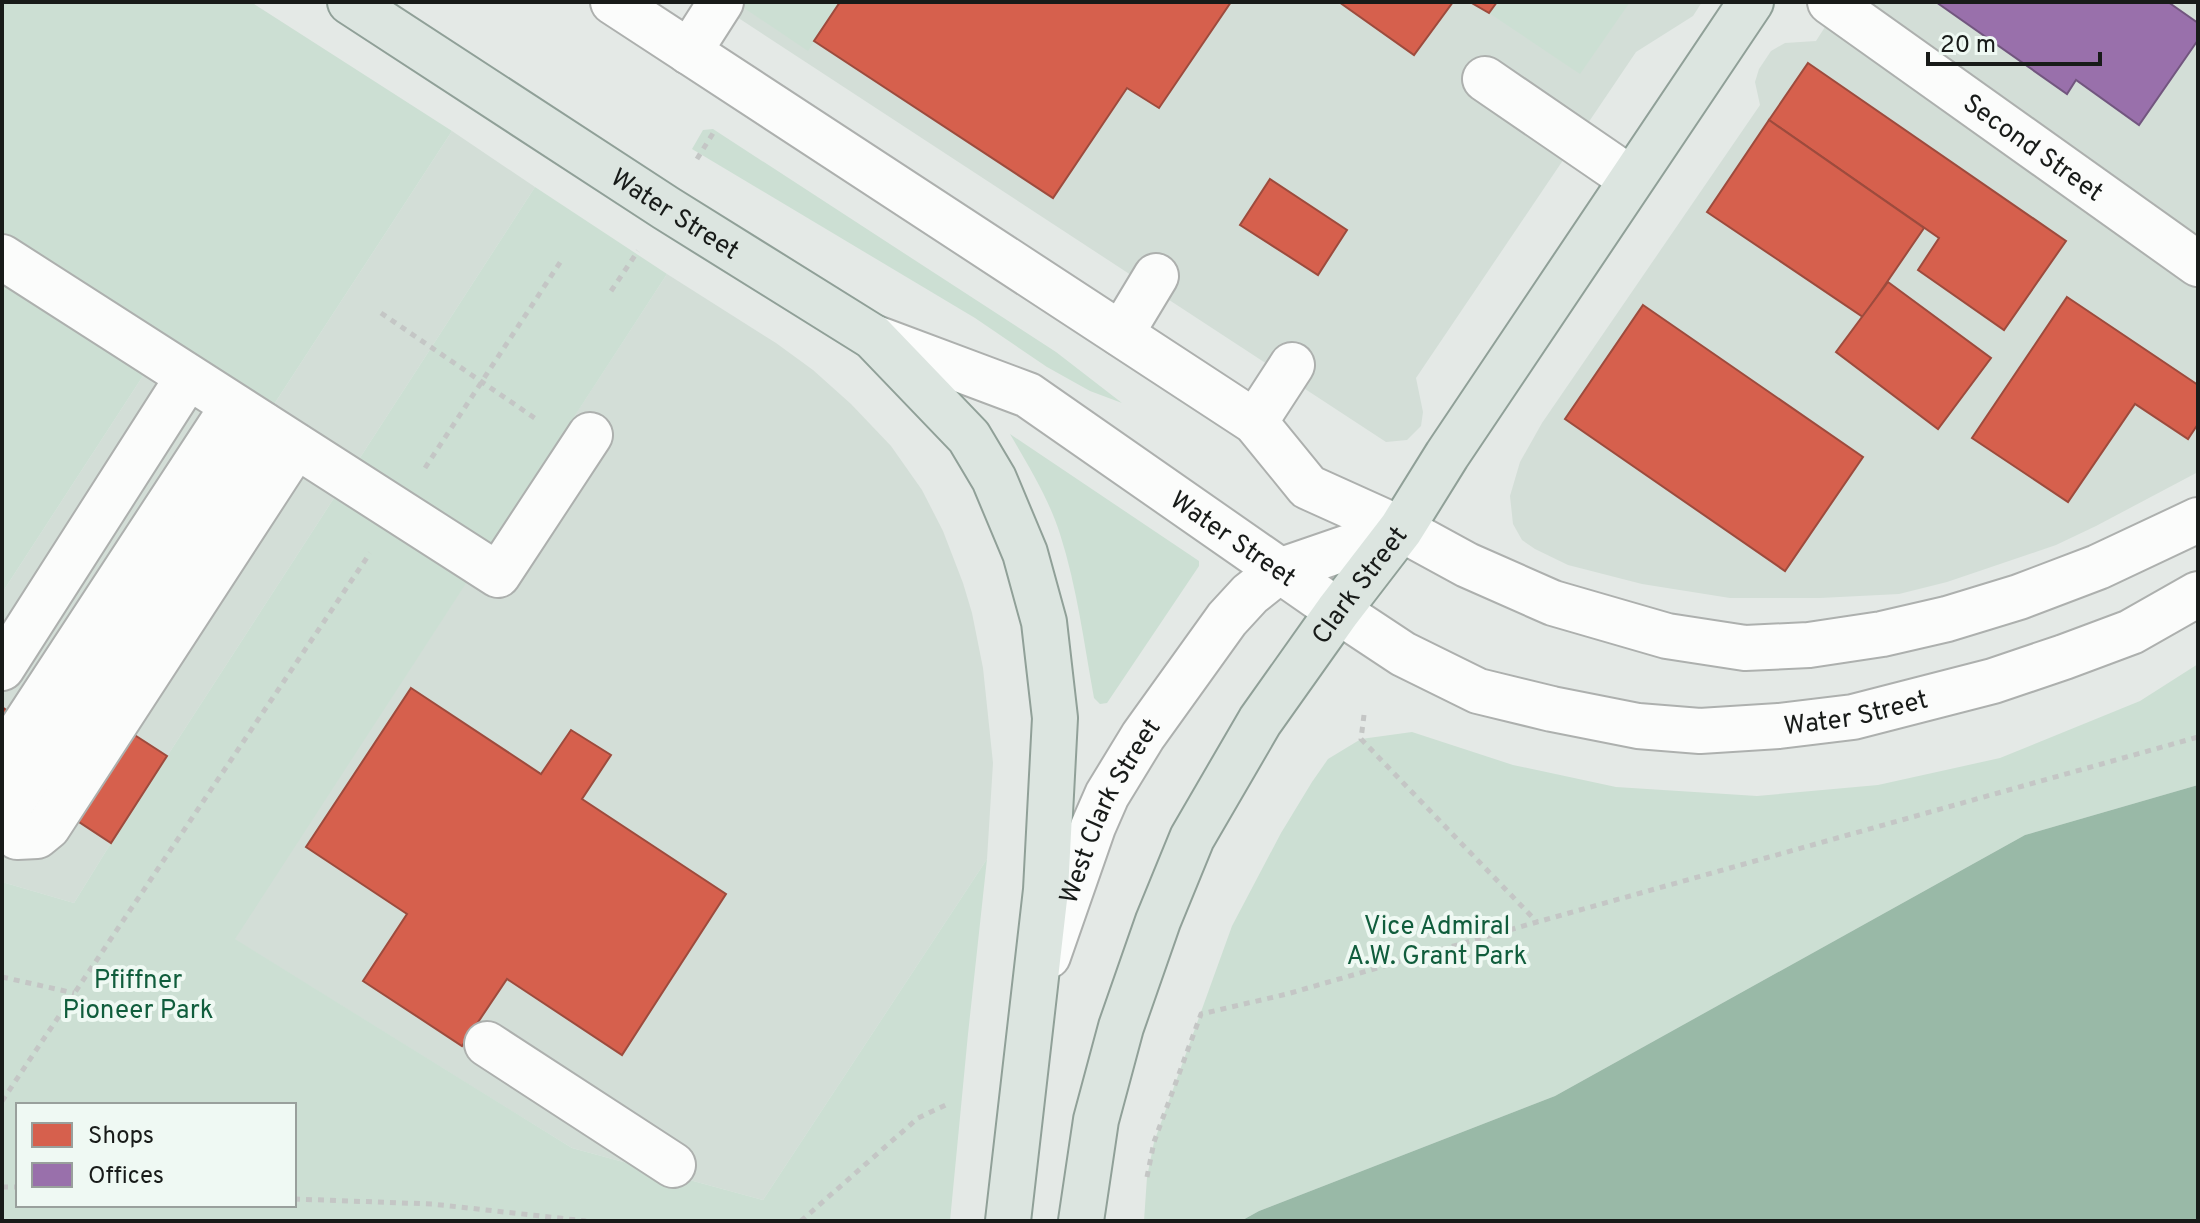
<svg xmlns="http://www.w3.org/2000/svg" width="2200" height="1223" font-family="Overpass,sans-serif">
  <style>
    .built { fill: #d3ded7 }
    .green { fill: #ccdfd3; fill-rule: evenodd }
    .water { fill: #99b9a7 }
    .shops { fill: #d6604d; stroke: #9d4b3d; stroke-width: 2 }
    .offices { fill: #9970ab; stroke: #72567f; stroke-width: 2 }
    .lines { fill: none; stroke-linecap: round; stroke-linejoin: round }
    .minor-casing { stroke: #adb0ae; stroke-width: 48 }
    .major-casing { stroke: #90a098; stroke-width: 48 }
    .path { stroke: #c4c6c5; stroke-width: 5; stroke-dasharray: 6 6; stroke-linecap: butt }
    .minor { stroke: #fbfcfb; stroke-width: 44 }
    .major { stroke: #dce5e0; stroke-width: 44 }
    .labels { text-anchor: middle; stroke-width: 8; stroke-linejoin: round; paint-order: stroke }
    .street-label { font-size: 26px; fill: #181b19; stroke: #eff9f3 }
    .park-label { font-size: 26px; fill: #105d3c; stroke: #eff9f3 }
  </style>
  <rect width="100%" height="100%" fill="#e4e9e6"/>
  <g class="built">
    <path d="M714 2H1702L1693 16 1636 52 1416 378 1423 412 1421 426 1407 440 1386 442Z"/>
    <path d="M1841 2H2198V472L2096 526 2056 545 1947 582 1899 594 1820 598H1730L1642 584 1568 565 1535 549 1522 540 1513 524 1510 496 1520 462 1542 423 1760 105 1755 82 1759 69 1771 51 1785 43 1816 41Z"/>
    <path d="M452 131 535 187 111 843 74 903 2 882V593L163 345 269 412Z"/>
    <path d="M667 274 776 343 813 370 851 404 891 446 922 490 943 531 963 583 972 613 983 668 993 763 987 859 763 1200 572 1148 234 939Z"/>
  </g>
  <g class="green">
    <path d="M2 2H251L452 131 269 412 163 345 2 593Z"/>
    <path d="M735 2H841L808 51Z"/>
    <path d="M1497 2H1630L1580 74 1489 13Z"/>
    <path d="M713 129 1056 352 1122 403 1090 391 1047 367 975 318 692 149 703 130Z"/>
    <path d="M535 187 667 274 235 939 572 1148 763 1200 987 859 968 1034 950 1221H2V882L74 903 111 843ZM18 1105H294V1205H18Z"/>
    <path d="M1010 434 1199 561V566L1107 703 1100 704 1094 698C1084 643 1077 587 1060 534 1049 499 1028 465 1010 434Z"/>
    <path d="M2198 664V785L2025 835 1555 1096 1259 1211 1241 1221H1144L1147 1177 1154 1142 1232 926 1281 833 1312 782 1328 759 1361 739 1412 732 1513 765 1616 787 1757 796 1878 785 2000 758 2140 701Z"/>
  </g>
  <path class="water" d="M2198 785V1221H1241L1259 1211 1555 1096 2025 835Z"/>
  <g class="shops">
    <path d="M840 2H1231L1159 108 1127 88 1053 198 814 41Z"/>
    <path d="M1339 2H1453L1414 55Z"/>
    <path d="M1470 2H1497L1489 13Z"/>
    <path d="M1808 63 2066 241 2004 330 1918 270 1939 238 1769 120Z"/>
    <path d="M1769 120 1924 228 1863 317 1707 212Z"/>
    <path d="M1270 179 1347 230 1318 275 1240 225Z"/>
    <path d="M1888 282 1991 358 1938 429 1836 352Z"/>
    <path d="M2067 297 2198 385V424L2188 439 2135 404 2068 502 1972 438Z"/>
    <path d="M1643 305 1863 457 1785 571 1565 419Z"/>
    <path d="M411 688 541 774 571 730 611 755 582 799 726 894 622 1055 507 979 462 1046 363 981 407 914 306 847Z"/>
    <path d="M2 707 40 733 116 723 167 756 111 843 12 778 2 794Z"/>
  </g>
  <path class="offices" d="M1936 2H2168L2198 23V40L2139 125 2076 80 2067 94Z"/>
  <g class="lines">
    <defs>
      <g id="minor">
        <path d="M613 2 1255 422 1308 487 1401 529 1467 565 1553 603 1667 636 1745 648 1809 645 1882 634 1947 619 2019 597 2098 567 2198 520"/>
        <path id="s1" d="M1830 2 2198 264"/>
        <path d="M689 52 721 2"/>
        <path d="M1485 79 1631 179"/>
        <path d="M2 257 498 575 590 435"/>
        <path d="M1121 334 1156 276"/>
        <path id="s2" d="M873 337 1028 395 1338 611 1403 654 1478 691 1552 709 1638 726 1700 731 1779 726 1853 717 1993 681 2064 657 2131 632 2198 594"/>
        <path d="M1255 422 1292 365"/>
        <path d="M2 668 188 377"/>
        <path d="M2 759 233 406"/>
        <path d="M2 818 262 424"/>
        <path d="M17 837 37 836 48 827 296 446"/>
        <path id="s3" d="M1048 956 1093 827 1107 795 1143 736 1227 619 1250 594 1279 571 1401 529"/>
        <path d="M487 1044 673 1165"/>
      </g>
      <g id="major">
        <path id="s4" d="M350 2 666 208 873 337 969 437 994 479 1025 553 1044 622 1055 718 1046 890 1008 1221"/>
        <path id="s5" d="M1081 1221 1096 1120 1121 1027 1158 921 1192 838 1260 721 1338 611 1401 529 1447 455 1751 2"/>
      </g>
    </defs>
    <use href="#minor" class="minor-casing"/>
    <use href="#major" class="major-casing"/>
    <g class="path">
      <path d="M697 159 715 130"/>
      <path d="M611 291 638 251"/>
      <path d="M381 313 539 421"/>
      <path d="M425 468 563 258"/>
      <path d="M1364 715 1361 739 1537 922"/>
      <path d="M2 977 74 993"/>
      <path d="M2 1101 370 553"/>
      <path d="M1147 1177 1154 1142 1201 1014 1287 994 1537 922 2198 737"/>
      <path d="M2 1187H18"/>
      <path d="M294 1199 432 1204 586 1221"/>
      <path d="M801 1221 918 1118 950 1103"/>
    </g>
    <use href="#minor" class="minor"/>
    <use href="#major" class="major"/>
  </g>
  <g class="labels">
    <g class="street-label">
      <text dy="9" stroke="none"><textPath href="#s1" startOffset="250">Second Street</textPath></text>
      <text dy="9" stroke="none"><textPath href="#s4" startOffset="388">Water Street</textPath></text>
      <text dy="9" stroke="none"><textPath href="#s2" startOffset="416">Water Street</textPath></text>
      <text dy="9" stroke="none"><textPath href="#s5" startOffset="704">Clark Street</textPath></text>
      <text dy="9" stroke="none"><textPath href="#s2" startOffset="1088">Water Street</textPath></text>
      <text dy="9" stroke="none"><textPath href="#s3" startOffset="158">West Clark Street</textPath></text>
    </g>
    <g class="park-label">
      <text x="1437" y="934">Vice Admiral<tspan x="1437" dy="30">A.W. Grant Park</tspan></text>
      <text x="138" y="988">Pfiffner<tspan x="138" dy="30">Pioneer Park</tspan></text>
    </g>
  </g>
  <rect width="2200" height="1223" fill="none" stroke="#181b19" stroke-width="8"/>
  <rect x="16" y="1103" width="280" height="104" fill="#eff9f3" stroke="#99a09c" stroke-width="2"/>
  <rect x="32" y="1123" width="40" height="24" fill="#d6604d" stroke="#99a09c" stroke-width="2"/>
  <text x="88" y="1143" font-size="24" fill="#181b19">Shops</text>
  <rect x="32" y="1163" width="40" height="24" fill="#9970ab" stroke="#99a09c" stroke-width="2"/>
  <text x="88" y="1183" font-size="24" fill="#181b19">Offices</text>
  <path d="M1928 52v12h172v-12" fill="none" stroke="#181b19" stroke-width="4"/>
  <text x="1940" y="52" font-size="24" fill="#181b19" stroke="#eff9f3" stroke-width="6" paint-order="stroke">20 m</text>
</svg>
